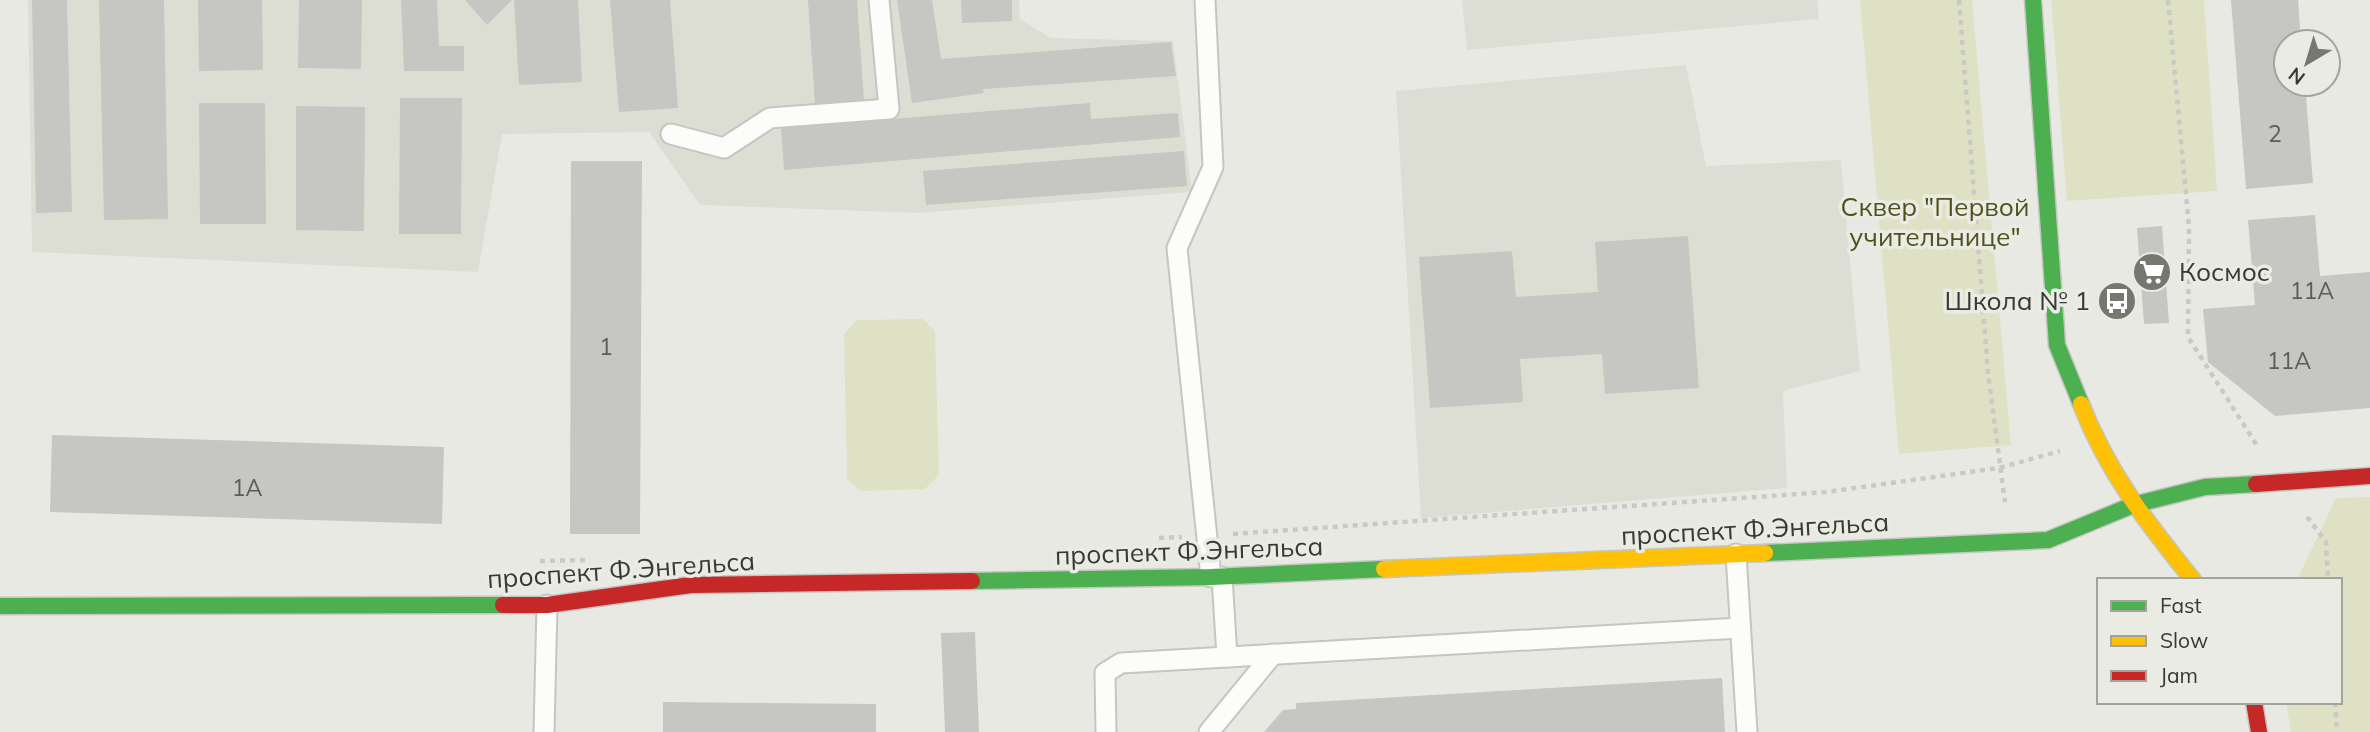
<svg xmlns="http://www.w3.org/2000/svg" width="2370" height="732" font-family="Mulish,sans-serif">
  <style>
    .built { fill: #ddded3 }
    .green { fill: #dfe1c4 }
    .building { fill: #c6c6c2 }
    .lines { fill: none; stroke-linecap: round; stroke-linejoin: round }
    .lane-casing { stroke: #c5c5c1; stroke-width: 23 }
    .fast-casing { stroke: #c5c5c1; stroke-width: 19 }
    .slow-casing { stroke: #c5c5c1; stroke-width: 19 }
    .jam-casing { stroke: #c5c5c1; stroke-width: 19 }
    .path { stroke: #c9c9c6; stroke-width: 4.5; stroke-dasharray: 5 5; stroke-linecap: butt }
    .lane { stroke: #fcfcfb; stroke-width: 19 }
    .fast { stroke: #4caf50; stroke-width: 16 }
    .slow { stroke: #ffc107; stroke-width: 16 }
    .jam { stroke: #c62828; stroke-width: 16 }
    .labels { text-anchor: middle; stroke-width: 7; stroke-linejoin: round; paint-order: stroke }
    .number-label { font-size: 23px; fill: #5c5c58 }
    .park-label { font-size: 26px; fill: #50511f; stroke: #eaebe2 }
    .poi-label { font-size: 26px; fill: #393935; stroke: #eaebe2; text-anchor: start }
    .street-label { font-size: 26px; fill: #393935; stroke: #eaebe2 }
  </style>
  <rect width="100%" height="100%" fill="#e9e9e4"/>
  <g class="built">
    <path d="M28 0H1019L1020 19 1051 38 1173 41 1192 192 918 213 700 205 649 132 502 134 478 272 32 252Z"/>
    <path d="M1462 0H1817L1819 19 1467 50Z"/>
    <path d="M1686 65 1706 166 1841 160 1860 371 1783 391 1787 488 1421 518 1396 91Z"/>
  </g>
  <g class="green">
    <path d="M1860 0H1972L2011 445 1899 454Z"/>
    <path d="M2051 0H2204L2217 191 2067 201Z"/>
    <path d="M923 319 935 331 939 475 925 489 861 491 847 479 844 334 857 320Z"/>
    <path d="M2370 497V732H2291L2286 702H2340V580H2297L2336 498Z"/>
  </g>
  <g class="building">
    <path d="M32 0H67L72 212 36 213Z"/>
    <path d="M99 0H164L168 219 104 220Z"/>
    <path d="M198 0H262L263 70 199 71Z"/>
    <path d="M299 0H362L361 69 298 68Z"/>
    <path d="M401 0H437L439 46H464V71H404Z"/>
    <path d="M465 0H512L487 25Z"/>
    <path d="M514 0H578L582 82 519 85Z"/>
    <path d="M610 0H670L678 108 619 112Z"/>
    <path d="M808 0H857L864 101 815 105Z"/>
    <path d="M897 0H932L941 59 1171 42 1176 76 983 89 984 93 912 103Z"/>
    <path d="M961 0H1012V21L962 23Z"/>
    <path d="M2231 0H2298L2301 42H2286V84H2305L2313 183 2246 189Z"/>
    <path d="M400 98H462L461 234H399Z"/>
    <path d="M199 103H265L266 224H200Z"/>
    <path d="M1090 103 1091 119 1178 113 1180 137 784 170 781 128Z"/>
    <path d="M296 106 365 107 364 231 296 230Z"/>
    <path d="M1184 151 1187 186 926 205 923 171Z"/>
    <path d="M571 161H642L640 534H570Z"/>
    <path d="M2315 215 2320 276 2370 272V408L2275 416 2208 362 2203 309 2255 305 2248 220Z"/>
    <path d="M2162 226 2169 323 2144 324 2137 228Z"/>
    <path d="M1688 236 1699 388 1605 394 1602 354 1520 359 1523 402 1430 408 1419 257 1512 251 1516 297 1598 292 1595 242Z"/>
    <path d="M52 435 444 447 442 524 50 512Z"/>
    <path d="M975 632 979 732H945L941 633Z"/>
    <path d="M1722 678 1725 732H1264L1283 710 1296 709V703Z"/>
    <path d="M663 702 876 704V732H663Z"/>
  </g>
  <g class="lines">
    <defs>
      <g id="lane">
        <path d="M1205 0 1213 167 1177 248 1211 577"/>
        <path d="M671 134 724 148 770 118 889 109 879 0"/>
        <path d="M1736 554 1747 732"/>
        <path d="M1222 577 1227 657"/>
        <path d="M544 732 547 605"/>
        <path d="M1106 732 1105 673 1121 663 1740 628"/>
        <path d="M1209 732 1273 654"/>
      </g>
      <g id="fast">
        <path d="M2033 0 2057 345 2081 404"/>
        <path d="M1765 553 2048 540 2133 505 2205 487 2256 484"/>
        <path d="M972 581 1211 577 1384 569"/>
        <path d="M0 606 503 605"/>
      </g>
      <g id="slow">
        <path d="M2081 404C2108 473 2147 523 2193 580"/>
        <path d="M1384 569 1765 553"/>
      </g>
      <g id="jam">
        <path d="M2256 484 2370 476"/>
        <path d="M503 605H547L691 585 972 581"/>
        <path d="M2254 702 2259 732"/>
      </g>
    </defs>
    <use href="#lane" class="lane-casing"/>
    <use href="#fast" class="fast-casing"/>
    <use href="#slow" class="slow-casing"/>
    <use href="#jam" class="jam-casing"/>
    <g class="path">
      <path d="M1959 0 1988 373 2005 502"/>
      <path d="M2168 0 2189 227 2188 337 2258 447"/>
      <path d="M2307 517 2326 542 2328 580"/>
      <path d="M1233 534 1826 492 1999 468 2060 451"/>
      <path d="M1159 538 1182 537"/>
      <path d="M540 561 588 560"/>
      <path d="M2335 702 2337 732"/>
    </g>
    <use href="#lane" class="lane"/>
    <use href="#fast" class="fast"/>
    <use href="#slow" class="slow"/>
    <use href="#jam" class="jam"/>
  </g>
  <defs>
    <symbol id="supermarket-disc" viewBox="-11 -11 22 22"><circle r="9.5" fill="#777772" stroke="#eaebe2"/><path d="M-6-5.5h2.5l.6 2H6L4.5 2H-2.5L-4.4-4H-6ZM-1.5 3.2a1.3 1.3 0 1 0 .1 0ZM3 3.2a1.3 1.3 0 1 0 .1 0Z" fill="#fff"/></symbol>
    <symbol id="bus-disc" viewBox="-11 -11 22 22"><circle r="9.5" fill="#777772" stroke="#eaebe2"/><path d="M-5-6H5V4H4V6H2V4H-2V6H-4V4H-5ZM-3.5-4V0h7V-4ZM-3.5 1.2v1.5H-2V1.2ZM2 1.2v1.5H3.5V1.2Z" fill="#fff"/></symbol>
  </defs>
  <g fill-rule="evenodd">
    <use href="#supermarket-disc" x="2130" y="250" width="44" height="44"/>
    <use href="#bus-disc" x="2095" y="279" width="44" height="44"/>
  </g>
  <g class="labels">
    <g class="number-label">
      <text x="2275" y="142">2</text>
      <text x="2312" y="299">11А</text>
      <text x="606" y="355">1</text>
      <text x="2289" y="369">11А</text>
      <text x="247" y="496">1А</text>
    </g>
    <g class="park-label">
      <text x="1935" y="216">Сквер "Первой<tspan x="1935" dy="30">учительнице"</tspan></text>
    </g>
    <g class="poi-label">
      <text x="2179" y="281">Космос</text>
      <text x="2090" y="310" text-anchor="end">Школа № 1</text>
    </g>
    <g class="street-label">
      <text transform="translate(1755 529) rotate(-3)" y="9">проспект Ф.Энгельса</text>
      <text transform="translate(1189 551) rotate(-2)" y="9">проспект Ф.Энгельса</text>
      <text transform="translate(621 570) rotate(-4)" y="9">проспект Ф.Энгельса</text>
    </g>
  </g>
  <rect x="2097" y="578" width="245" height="126" fill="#eaebe2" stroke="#a3a49d" stroke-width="2"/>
  <rect x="2111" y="601" width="35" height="10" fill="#4caf50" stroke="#a3a49d" stroke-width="2"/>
  <text x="2160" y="613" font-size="21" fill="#393935">Fast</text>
  <rect x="2111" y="636" width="35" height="10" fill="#ffc107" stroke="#a3a49d" stroke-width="2"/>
  <text x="2160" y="648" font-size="21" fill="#393935">Slow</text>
  <rect x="2111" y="671" width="35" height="10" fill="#c62828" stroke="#a3a49d" stroke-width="2"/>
  <text x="2160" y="683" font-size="21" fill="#393935">Jam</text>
  <g transform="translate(2307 63) rotate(218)"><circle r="33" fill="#eaebe2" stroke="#a3a49d" stroke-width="2"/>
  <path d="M0-5L12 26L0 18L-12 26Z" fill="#777772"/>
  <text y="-10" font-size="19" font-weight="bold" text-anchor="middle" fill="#393935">N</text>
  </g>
</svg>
